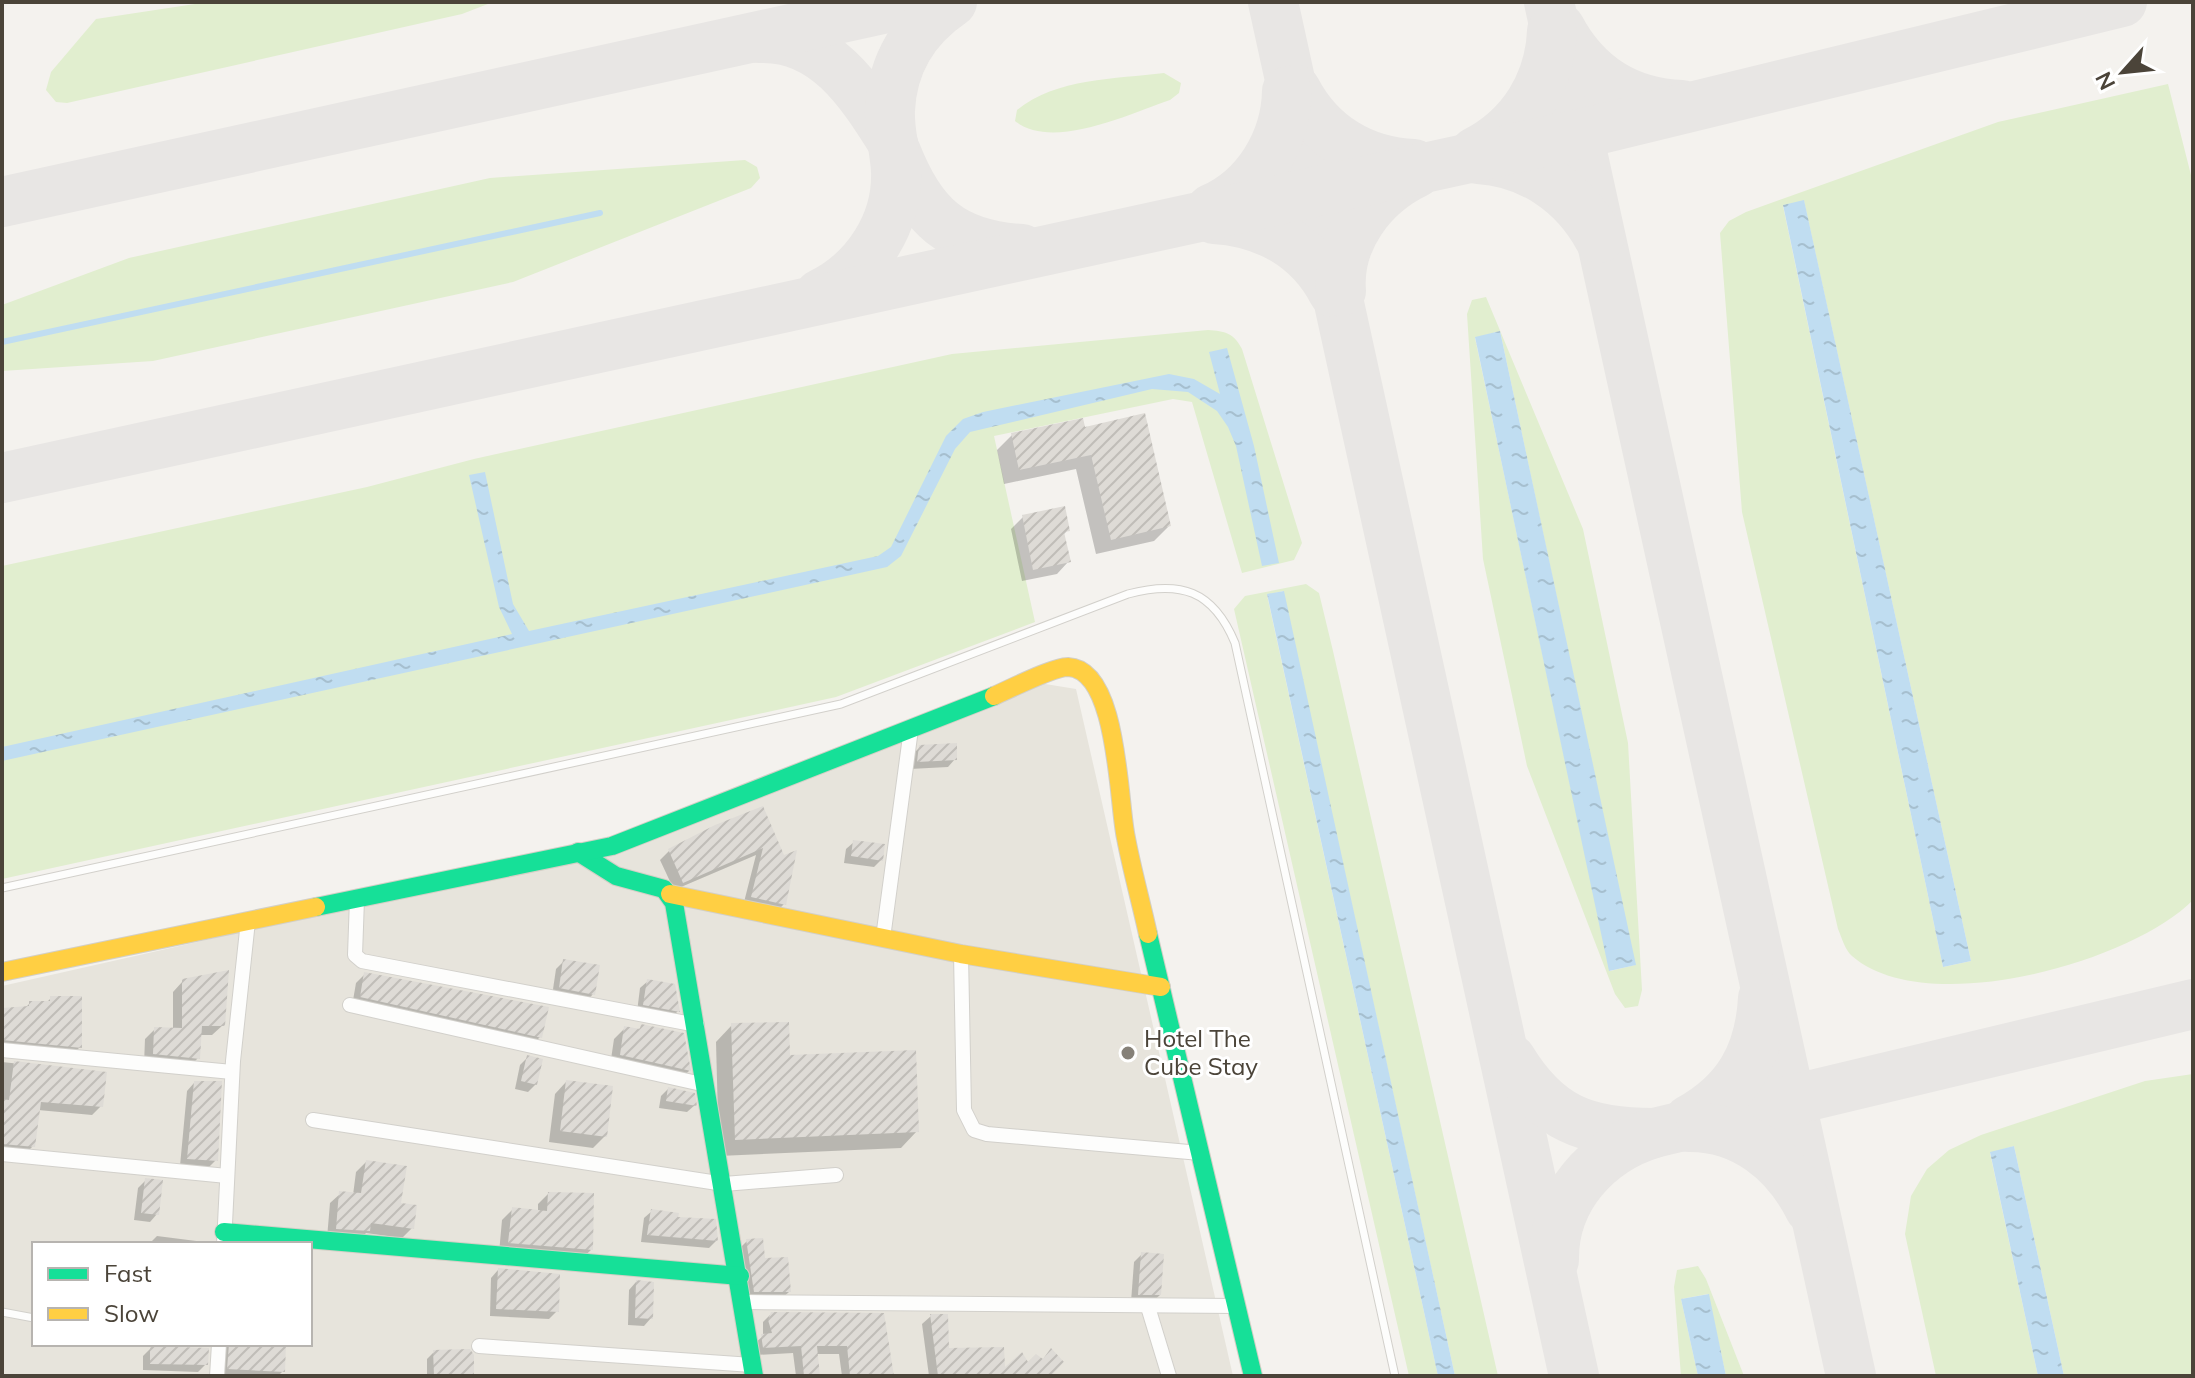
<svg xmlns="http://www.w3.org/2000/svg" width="2195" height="1378" font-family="Mulish,sans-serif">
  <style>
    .residential { fill: #e7e4dc; fill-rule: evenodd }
    .green { fill: #e1eecf; fill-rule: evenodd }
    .water { fill: url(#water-ripples) }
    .shadow { fill: #0003 }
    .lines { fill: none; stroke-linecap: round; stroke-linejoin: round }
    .stream { stroke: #c0ddf1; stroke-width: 6 }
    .taxiway { stroke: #e8e6e4; stroke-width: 50 }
    .building { fill: url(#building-hatch) }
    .lane-casing { stroke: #d2d0cb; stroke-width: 9 }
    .street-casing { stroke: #d2d0cb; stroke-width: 16 }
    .fast-casing { stroke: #d3cfc5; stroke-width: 20 }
    .slow-casing { stroke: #d3cfc5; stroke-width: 20 }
    .lane { stroke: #fdfdfc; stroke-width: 7 }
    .street { stroke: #fdfdfc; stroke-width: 14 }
    .fast { stroke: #16e098; stroke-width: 18 }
    .slow { stroke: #ffcf43; stroke-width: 18 }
    .poi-dot { fill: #868178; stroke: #fff; stroke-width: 3 }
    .labels { text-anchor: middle; stroke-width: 6; stroke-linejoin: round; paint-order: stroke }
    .poi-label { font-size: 24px; fill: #4b4439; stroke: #fff; text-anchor: start }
  </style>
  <defs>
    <pattern id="water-ripples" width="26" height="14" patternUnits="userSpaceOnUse" patternTransform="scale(2)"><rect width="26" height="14" fill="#c0ddf1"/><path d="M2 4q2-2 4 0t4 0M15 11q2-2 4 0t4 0" fill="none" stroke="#a6bfcf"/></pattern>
    <pattern id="building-hatch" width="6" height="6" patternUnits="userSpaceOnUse" patternTransform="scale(2)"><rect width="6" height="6" fill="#dedbd6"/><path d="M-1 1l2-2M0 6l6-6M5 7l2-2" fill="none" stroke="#c0bdb8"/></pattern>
  </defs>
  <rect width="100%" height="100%" fill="#f4f2ee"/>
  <path class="residential" d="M1033 682 1076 689 1233 1376H2V986L655 839ZM34 1244H310V1344H34Z"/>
  <g class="green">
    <path d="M208 2H493L462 14 67 103 56 102 46 90 51 72 96 19Z"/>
    <path d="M1164 73 1181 83 1179 93 1170 100C1129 114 1052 151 1015 121L1017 110C1056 78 1116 79 1164 73Z"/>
    <path d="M2168 84 2193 183V900C2131 963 1925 1020 1852 956 1845 950 1842 938 1838 929L1742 512 1720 233 1729 221 1746 212 1998 122ZM1804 201 1971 961 1943 967 1783 206Z"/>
    <path d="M745 160 757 167 760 178 751 188 513 282 153 361 2 371V305L129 258 490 178Z"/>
    <path d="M1486 297 1583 529 1628 743 1642 990 1638 1006 1625 1008 1615 994 1527 766 1483 559 1467 314 1472 300ZM1500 331 1635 965 1610 971 1475 338Z"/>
    <path d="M1208 330C1225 331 1234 333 1242 349L1302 543 1294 560 1242 573 1192 402 1173 399 994 436 1035 622 836 697 2 879V566L367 487 474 459 952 354Z"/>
    <path d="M1306 584 1319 593 1333 651 1498 1376H1455L1283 591 1267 595 1438 1376H1409L1234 609 1245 596Z"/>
    <path d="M2193 1074V1376H2064L2014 1146 1990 1153 2038 1376H1936L1905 1234 1911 1196 1927 1169 1949 1150 1981 1135 2145 1081Z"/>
    <path d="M1698 1266 1706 1279 1744 1376H1726L1708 1294 1681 1299 1698 1376H1681L1674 1287 1677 1270Z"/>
  </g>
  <g class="water">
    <path d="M1804 200 1971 961 1943 967 1783 205Z"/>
    <path d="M1500 331 1636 965 1609 971 1475 337Z"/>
    <path d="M1227 348 1254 446 1279 563 1262 566 1236 446 1228 427 1217 411 1188 392 1152 389 970 432 955 449 901 556 887 567 2 761V747L512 634 499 607 469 475 485 472 513 604 529 631 878 556 891 547 946 436 963 419 983 412 1169 374 1194 379 1220 394 1209 352Z"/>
    <path d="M1284 591 1455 1376H1438L1267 594Z"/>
    <path d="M2014 1146 2064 1376H2038L1990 1152Z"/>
    <path d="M1709 1294 1726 1376H1698L1681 1299Z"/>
  </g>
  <g class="shadow">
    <path d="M1084 430 1169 526 1154 541 1096 554 1076 469 1004 484 997 450 1012 435Z"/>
    <path d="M1023 517 1068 530 1063 535 1068 562 1057 574 1022 581 1011 529Z"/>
    <path d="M920 747 955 759 948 767 910 769 912 755Z"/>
    <path d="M762 809 784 904 775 913 743 906 756 855 674 890 660 860 669 851Z"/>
    <path d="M854 842 881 860 874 867 844 863 846 849Z"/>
    <path d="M564 961 593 994 586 1002 552 996 556 969Z"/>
    <path d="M365 974 540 1037 531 1046 352 1006 356 983Z"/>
    <path d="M183 981 223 1025 212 1035H200L198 1058 188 1068 144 1064 145 1039 155 1029H173V992Z"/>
    <path d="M648 981 678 1011 671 1018 637 1012 640 988Z"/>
    <path d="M51 998 80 1047 72 1055 2 1049V1011L25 1008 30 1003H46Z"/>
    <path d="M732 1025 788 1057 917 1131 901 1148 719 1156 716 1042Z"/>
    <path d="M641 1027 682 1034 689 1071 678 1081 610 1066 614 1039 625 1028 638 1030Z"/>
    <path d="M528 1057 536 1084 528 1092 515 1089 520 1065Z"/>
    <path d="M2 1062 105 1073 101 1106 92 1115 38 1110 33 1146 24 1155 2 1153Z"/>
    <path d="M566 1082 605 1136 593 1148 549 1142 555 1094Z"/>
    <path d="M194 1083 216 1160 208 1168 180 1166 187 1091Z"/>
    <path d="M668 1089 695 1105 687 1112 659 1108 661 1096Z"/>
    <path d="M366 1162 412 1228 402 1238 366 1233 359 1240 327 1238 330 1203 340 1194 353 1195 356 1172Z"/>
    <path d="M146 1180 157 1214 150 1222 134 1220 138 1188Z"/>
    <path d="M548 1194 591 1250 580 1260 499 1253 502 1220 513 1209 538 1212V1204Z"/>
    <path d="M652 1211 676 1219 716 1241 709 1248 641 1242 644 1218Z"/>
    <path d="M157 1236 212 1243 213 1244H149Z"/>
    <path d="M747 1241 789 1292 781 1299H747L739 1249Z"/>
    <path d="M1142 1254 1160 1295 1152 1302H1131L1134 1262Z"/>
    <path d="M498 1270 557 1311 549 1319 490 1316 491 1278Z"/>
    <path d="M636 1282 651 1318 644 1326 628 1325 629 1290Z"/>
    <path d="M771 1314 882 1315 892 1376H842L839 1354H816L818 1376H796L793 1353 755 1355 754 1344 763 1336V1322Z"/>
    <path d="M931 1316 947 1350 1003 1371 1028 1365 1048 1376H929L922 1324Z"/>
    <path d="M225 1344H284L283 1371 278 1376H216Z"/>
    <path d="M151 1348 206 1364 198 1372 143 1370V1356Z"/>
    <path d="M434 1352 472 1376H427V1359Z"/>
  </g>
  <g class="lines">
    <path class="stream" d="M2 342 600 213"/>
    <g class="taxiway">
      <path d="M1273 2 1574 1376"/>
      <path d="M1549 2 1851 1376"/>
      <path d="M1560 28C1586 77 1627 103 1682 105"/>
      <path d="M759 38C826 35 862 94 893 143"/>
      <path d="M1296 90C1320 136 1363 162 1414 164"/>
      <path d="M896 152C921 216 952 245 1022 249"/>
      <path d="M1475 152C1522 128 1550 83 1552 31"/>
      <path d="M1478 159C1530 162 1574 192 1599 238"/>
      <path d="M2 202 914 2"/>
      <path d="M1211 209C1257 189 1286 141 1287 91"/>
      <path d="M1214 219C1265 222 1309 246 1333 292"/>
      <path d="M1341 291C1337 240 1372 194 1416 173"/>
      <path d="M820 294C866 272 898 223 896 171 895 151 889 130 890 110 892 64 915 27 952 2"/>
      <path d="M2 478 1580 134 2122 2"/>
      <path d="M1511 1059C1547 1118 1585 1133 1654 1133L2193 1004"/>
      <path d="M1689 1120C1738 1093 1760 1054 1763 998"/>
      <path d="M1688 1127C1743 1126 1786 1161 1810 1209"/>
      <path d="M1554 1260C1553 1199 1597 1150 1654 1133"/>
    </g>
  </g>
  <g class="building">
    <path d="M1145 413 1171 526 1111 540 1091 455 1019 470 1011 433 1083 418 1085 427Z"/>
    <path d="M1065 506 1070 531 1064 532 1071 562 1033 570 1022 515Z"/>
    <path d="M957 743V760L917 762 919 745Z"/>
    <path d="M763 806 784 855 797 850 786 905 751 897 763 848 683 883 668 849 715 825Z"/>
    <path d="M853 840 885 844 883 861 851 856Z"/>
    <path d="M563 959 600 965 595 995 559 988Z"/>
    <path d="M229 970 225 1026H202L200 1059 153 1054 154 1027 182 1028V979Z"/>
    <path d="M364 972 549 1007 542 1038 360 997Z"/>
    <path d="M647 979 675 984 680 1012 643 1005Z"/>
    <path d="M50 996H82V1048L2 1040V1008L29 1006V1001H50Z"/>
    <path d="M789 1022 790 1055 916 1050 919 1132 735 1140 731 1023Z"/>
    <path d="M641 1024 684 1033 691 1071 620 1055 624 1026 640 1029Z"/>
    <path d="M527 1055 543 1059 537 1085 521 1081Z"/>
    <path d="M14 1061 107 1072 103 1107 41 1102 35 1147 2 1144V1099L9 1100Z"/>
    <path d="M566 1080 613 1086 607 1137 560 1131Z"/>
    <path d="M194 1081H222L218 1161 187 1159Z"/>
    <path d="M668 1087 695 1093 697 1106 666 1101Z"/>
    <path d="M366 1160 407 1166 401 1203 417 1205 414 1229 371 1223 370 1231 336 1229 339 1191 361 1193Z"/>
    <path d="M145 1178 163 1180 159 1215 141 1213Z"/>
    <path d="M548 1192 594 1193 593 1250 508 1243 512 1207 547 1211Z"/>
    <path d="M651 1209 679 1213 678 1217 716 1219 718 1241 647 1235Z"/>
    <path d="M763 1238 765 1258 788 1257 791 1292H754L746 1239Z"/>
    <path d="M1141 1252 1164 1254 1161 1295H1138Z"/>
    <path d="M498 1268 560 1274 559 1312 496 1309Z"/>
    <path d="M636 1280 654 1282 653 1319 635 1318Z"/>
    <path d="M771 1312 884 1313 894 1376H850L847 1346H817L820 1376H804L801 1346 763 1348 761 1334 772 1333 768 1320Z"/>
    <path d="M930 1314H948L949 1348 1004 1347 1005 1367 1022 1352 1028 1362 1036 1354 1043 1359 1051 1348 1064 1362 1051 1376H938Z"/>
    <path d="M229 1344H286L285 1372 227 1369Z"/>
    <path d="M150 1346 209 1348 208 1365 150 1364Z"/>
    <path d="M470 1349 474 1355V1376H434L433 1350Z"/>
  </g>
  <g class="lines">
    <defs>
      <g id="lane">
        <path d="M2 888 841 704 1128 594C1180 580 1213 590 1235 643L1395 1376"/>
        <path d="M2 1312 34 1318"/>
      </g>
      <g id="street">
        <path d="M357 899 355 955 362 961 697 1025"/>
        <path d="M883 938 911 729"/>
        <path d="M961 954 964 1110 974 1130 987 1134 1200 1153"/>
        <path d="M350 1005 706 1085"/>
        <path d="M2 1050 232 1072"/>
        <path d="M313 1120 724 1184 836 1175"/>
        <path d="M2 1154 227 1176"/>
        <path d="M224 1244 233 1061 248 921"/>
        <path d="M744 1302 1236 1306"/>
        <path d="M1148 1307 1169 1376"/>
        <path d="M479 1346 752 1365"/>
        <path d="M217 1376 219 1344"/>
      </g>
      <g id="fast">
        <path d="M578 852 616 876 664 889 674 903 754 1376"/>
        <path d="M316 907 612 846 994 696"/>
        <path d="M1148 934 1253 1376"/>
        <path d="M224 1232 740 1276"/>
      </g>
      <g id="slow">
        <path d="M994 696C1010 689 1053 667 1068 667 1119 669 1118 803 1126 838 1132 870 1141 902 1148 934"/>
        <path d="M670 894 961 954 1161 987"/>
        <path d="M2 972 316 907"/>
      </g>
    </defs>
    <use href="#lane" class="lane-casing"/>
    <use href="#street" class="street-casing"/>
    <use href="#fast" class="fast-casing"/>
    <use href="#slow" class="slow-casing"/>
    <use href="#lane" class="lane"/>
    <use href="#street" class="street"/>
    <use href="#fast" class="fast"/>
    <use href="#slow" class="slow"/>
  </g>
  <circle class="poi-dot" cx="1128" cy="1053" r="8"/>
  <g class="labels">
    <g class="poi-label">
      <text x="1144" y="1047">Hotel The<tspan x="1144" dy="28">Cube Stay</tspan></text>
    </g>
  </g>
  <rect width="2195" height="1378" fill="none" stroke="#4b4439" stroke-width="8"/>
  <rect x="32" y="1242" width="280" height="104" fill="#ffffff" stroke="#b7b4b0" stroke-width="2"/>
  <rect x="48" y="1268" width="40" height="12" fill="#16e098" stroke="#b7b4b0" stroke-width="2"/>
  <text x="104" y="1282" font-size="24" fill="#4b4439">Fast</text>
  <rect x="48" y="1308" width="40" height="12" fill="#ffcf43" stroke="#b7b4b0" stroke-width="2"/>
  <text x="104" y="1322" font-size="24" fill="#4b4439">Slow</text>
  <g transform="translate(2123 72) rotate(243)" stroke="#ffffff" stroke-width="6" paint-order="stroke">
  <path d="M0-6L14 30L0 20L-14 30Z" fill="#4b4439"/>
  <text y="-12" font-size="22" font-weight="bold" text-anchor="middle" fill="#4b4439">N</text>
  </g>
</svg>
